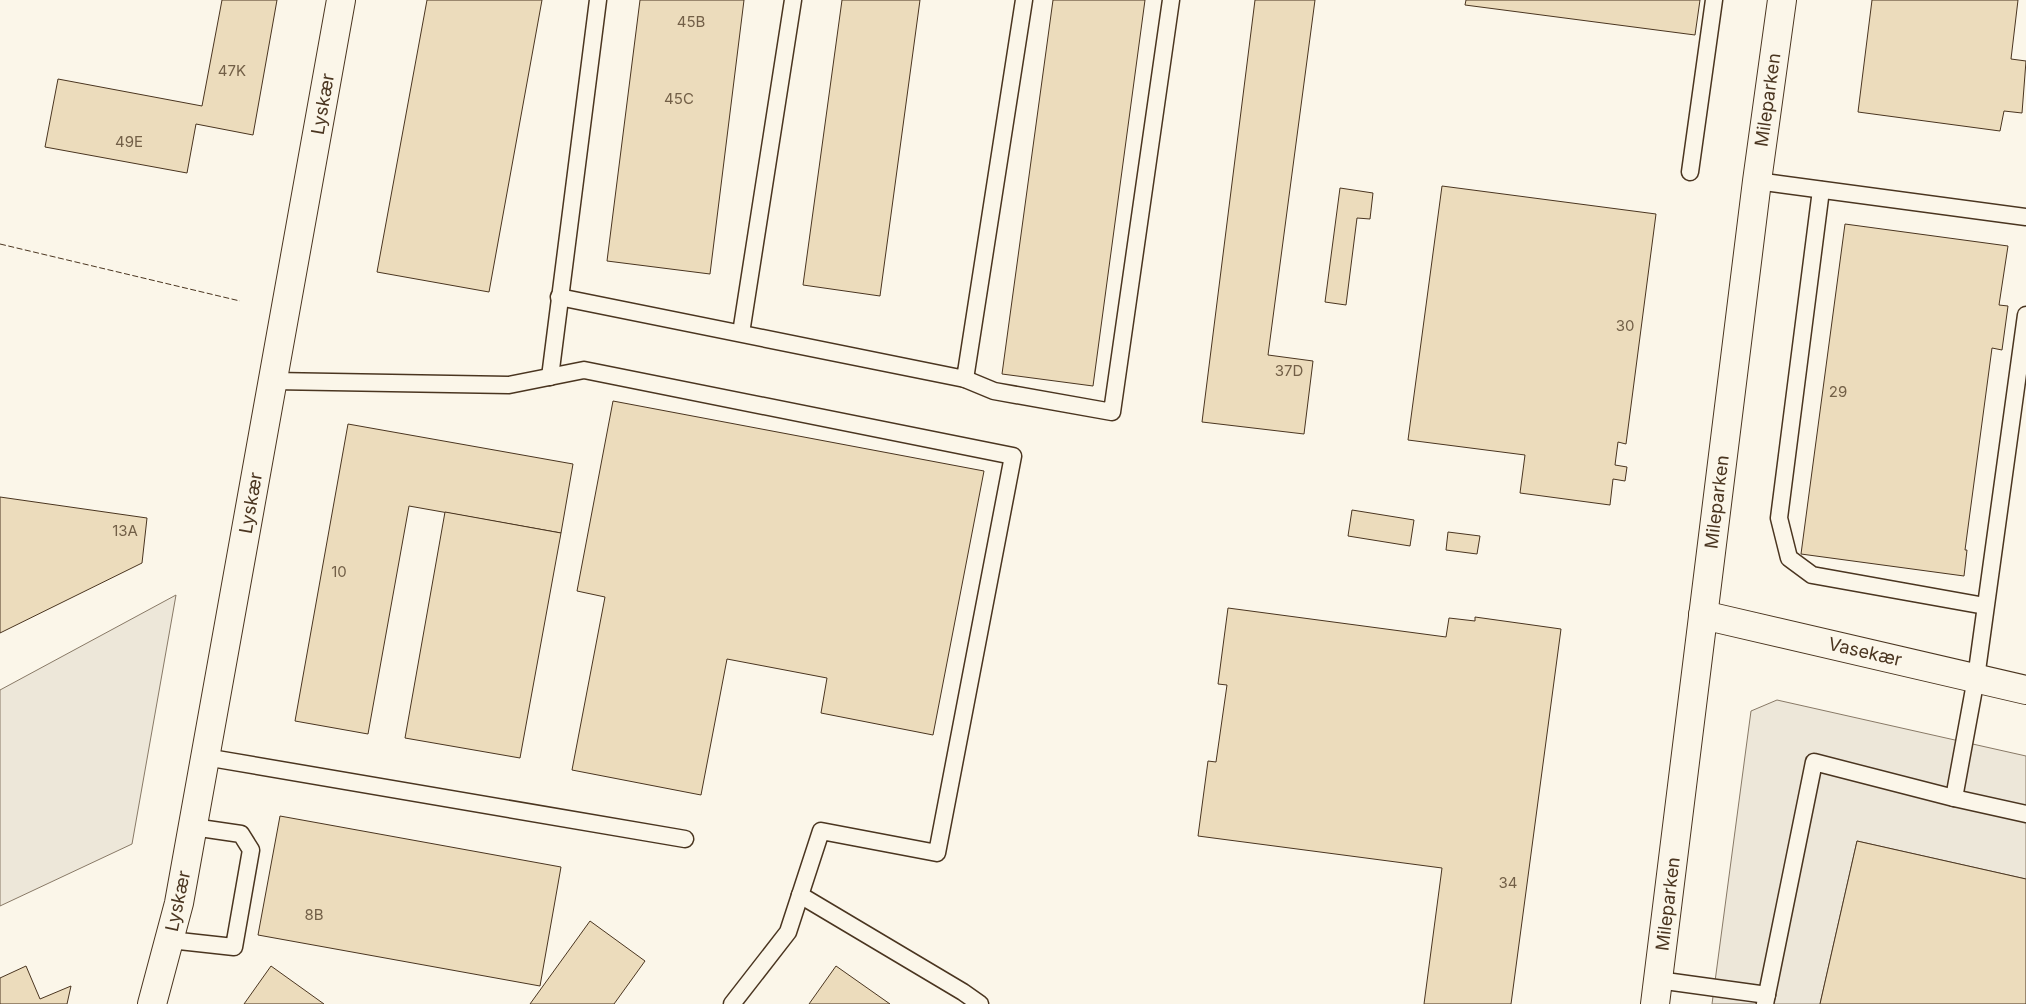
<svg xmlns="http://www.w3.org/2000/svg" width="2026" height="1004" font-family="Inter,sans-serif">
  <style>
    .parking { fill: #ede7d9; stroke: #887966 }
    .building { fill: #ecdcbc; stroke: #4a3520 }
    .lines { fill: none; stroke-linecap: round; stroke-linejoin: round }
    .lane-casing { stroke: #4a3520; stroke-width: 19 }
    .street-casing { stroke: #4a3520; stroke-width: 30 }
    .secondary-casing { stroke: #4a3520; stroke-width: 30 }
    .lane { stroke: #fbf6e9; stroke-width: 16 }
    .street { stroke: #fbf6e9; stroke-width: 28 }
    .secondary { stroke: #fbf6e9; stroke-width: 28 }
    .fence { stroke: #4a3520; stroke-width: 1; stroke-dasharray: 6 2.5; stroke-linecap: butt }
    .labels { text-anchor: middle; stroke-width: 4; stroke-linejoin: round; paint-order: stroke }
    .number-label { font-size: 15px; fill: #725f47 }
    .street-label { font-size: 18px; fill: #4a3520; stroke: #fbf6e9 }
  </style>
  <rect width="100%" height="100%" fill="#fbf6e9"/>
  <g class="parking">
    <path d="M176 595 132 844 0 906V690Z"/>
    <path d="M1777 700 2026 756V879L1857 841 1820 1004H1712L1751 711Z"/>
  </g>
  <g class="building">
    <path d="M222 0H277L253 135 196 124 187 173 45 147 58 79 202 106Z"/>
    <path d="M427 0H542L489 292 377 272Z"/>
    <path d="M640 0H744L710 274 607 261Z"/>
    <path d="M842 0H920L880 296 803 285Z"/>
    <path d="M1053 0H1145L1093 386 1002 374Z"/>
    <path d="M1255 0H1315L1268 355 1313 361 1304 434 1202 422Z"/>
    <path d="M1466 0H1700L1695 35 1465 5Z"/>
    <path d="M1872 0H2018L2011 59 2026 61 2022 113 2004 111 2000 131 1858 112Z"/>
    <path d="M1442 186 1656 214 1626 444 1618 442 1615 465 1627 467 1625 481 1613 479 1610 505 1520 493 1525 455 1408 440Z"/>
    <path d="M1340 188 1373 193 1370 219 1357 218 1346 305 1325 302Z"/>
    <path d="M1845 224 2008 246 1999 305 2008 306 2002 350 1992 348 1965 550H1967L1964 576 1801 554Z"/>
    <path d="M613 401 984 471 933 735 821 713 827 678 727 659 701 795 572 770 605 597 577 591Z"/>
    <path d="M348 424 573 464 561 533 409 506 368 734 295 721Z"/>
    <path d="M0 497 147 518 142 563 0 633Z"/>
    <path d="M1352 510 1414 520 1410 546 1348 536Z"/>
    <path d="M445 512 561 533 520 758 405 738Z"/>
    <path d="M1448 532 1480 536 1477 554 1446 550Z"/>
    <path d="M1228 608 1446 637 1449 618 1475 621V617L1561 629 1511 1004H1424L1442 868 1198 836 1208 761 1216 762 1227 685 1218 684Z"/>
    <path d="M280 816 561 867 540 986 258 935Z"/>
    <path d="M1857 841 2026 879V1004H1820Z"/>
    <path d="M590 921 645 961 614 1004H530Z"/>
    <path d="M26 966 40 999 71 986 67 1004H0V978Z"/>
    <path d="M271 966 324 1004H244Z"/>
    <path d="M836 966 890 1004H809Z"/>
  </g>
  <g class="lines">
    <defs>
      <g id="lane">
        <path d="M1690 172 1714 0"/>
        <path d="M1757 181 2026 217"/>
        <path d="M1821 190 1779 518 1789 558 1812 575 1985 606"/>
        <path d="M559 297 965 379 1024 0"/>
        <path d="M741 333 793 0"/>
        <path d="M550 377 598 0"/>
        <path d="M965 379 994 391 1112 412 1171 0"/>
        <path d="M273 381 509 385 584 370 1013 456 937 853 821 831 788 932 732 1004"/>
        <path d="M205 757 685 839"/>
        <path d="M1954 798 1976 678 2026 315"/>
        <path d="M800 895 963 992 980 1004"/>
        <path d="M170 940 234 947 251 850 241 834 193 827"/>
        <path d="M1658 980 1767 995"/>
        <path d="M1765 1004 1814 762 1954 798 2026 814"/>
      </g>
      <g id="street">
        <path d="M1703 615 2026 690"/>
        <path d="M152 1004 179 903 341 0"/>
      </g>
      <path id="secondary" d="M1655 1004 1757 181 1782 0"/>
    </defs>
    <use href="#lane" class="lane-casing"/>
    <use href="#street" class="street-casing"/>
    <use href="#secondary" class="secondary-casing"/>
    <use href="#lane" class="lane"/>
    <use href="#street" class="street"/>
    <use href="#secondary" class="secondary"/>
    <path class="fence" d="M0 244 240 301"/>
  </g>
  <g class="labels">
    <g class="number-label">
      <text x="691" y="27">45B</text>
      <text x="232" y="76">47K</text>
      <text x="679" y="104">45C</text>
      <text x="129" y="147">49E</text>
      <text x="1625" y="331">30</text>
      <text x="1289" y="376">37D</text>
      <text x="1838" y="397">29</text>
      <text x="125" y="536">13A</text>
      <text x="339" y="577">10</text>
      <text x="1508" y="888">34</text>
      <text x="314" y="920">8B</text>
    </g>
    <g class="street-label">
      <text transform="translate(1768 100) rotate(-82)" y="6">Mileparken</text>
      <text transform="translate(323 104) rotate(-80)" y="6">Lyskær</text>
      <text transform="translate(1717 502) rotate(-83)" y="6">Mileparken</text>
      <text transform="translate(251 503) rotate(-80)" y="6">Lyskær</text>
      <text transform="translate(1865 652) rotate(13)" y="6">Vasekær</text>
      <text transform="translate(178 901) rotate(-78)" y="6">Lyskær</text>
      <text transform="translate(1668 904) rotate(-83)" y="6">Mileparken</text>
    </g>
  </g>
</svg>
